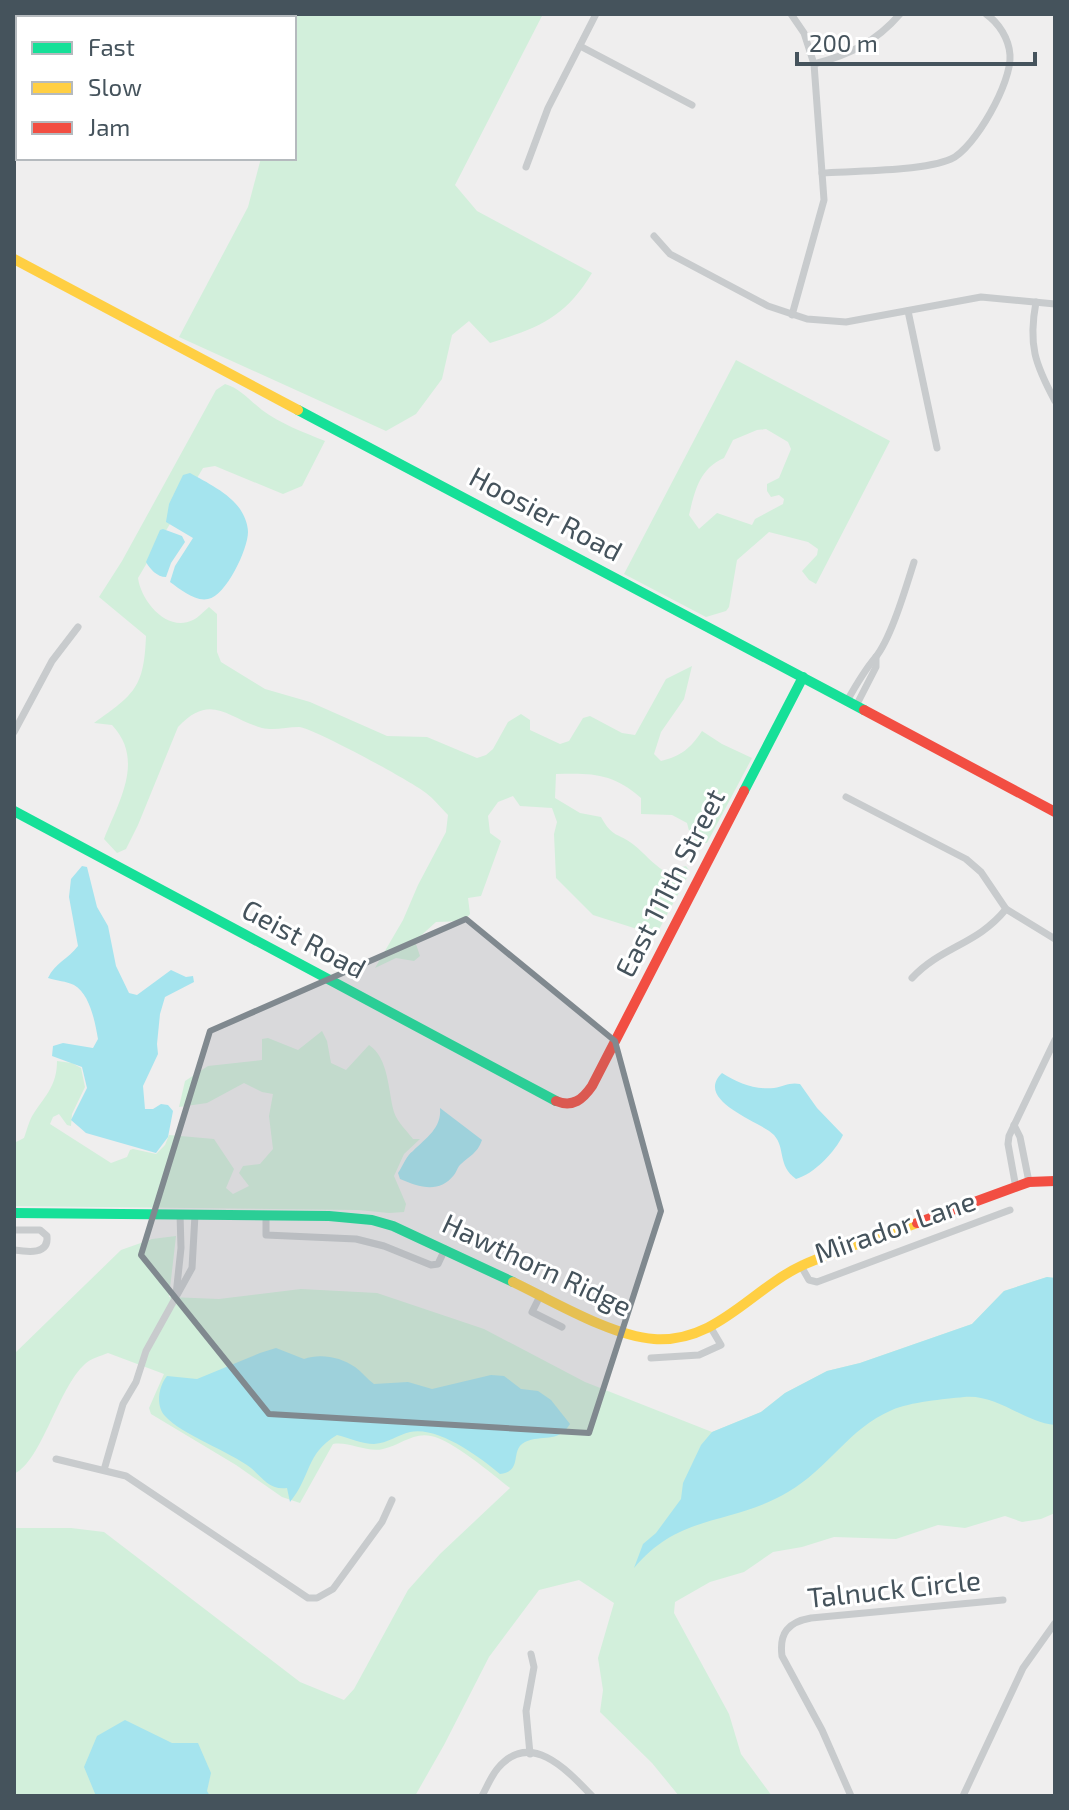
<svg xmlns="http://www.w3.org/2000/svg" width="1069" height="1810" font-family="'Exo 2',sans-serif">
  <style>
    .green { fill: #d2efdb; fill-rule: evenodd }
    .water { fill: #a5e4ee }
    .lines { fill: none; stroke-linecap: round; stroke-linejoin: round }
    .street { stroke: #c8cbcd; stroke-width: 7 }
    .fast { stroke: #16e098; stroke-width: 10 }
    .slow { stroke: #ffcf43; stroke-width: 10 }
    .jam { stroke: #f24e42; stroke-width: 10 }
    .marked { fill: #80898f; fill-opacity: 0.2; stroke: #80898f; stroke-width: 6; stroke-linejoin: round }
    .labels { text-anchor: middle; stroke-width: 6; stroke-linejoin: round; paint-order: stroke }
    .street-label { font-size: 28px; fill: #45535c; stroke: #fff }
  </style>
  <rect width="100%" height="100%" fill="#efeeee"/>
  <g class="green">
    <path d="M82 14H543L455 185 477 211 592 273C565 318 538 328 490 343L469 321 452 335 442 379 416 414 386 431 179 337 248 207 261 158H294V18H80Z"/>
    <path d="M736 360 890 441 816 584 809 580 802 571 817 555 818 549 808 542 769 532 737 560 729 607 726 611 706 617 624 574ZM766 429 788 442 791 449 779 478 767 484V491L771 497 779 495 784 499 783 504 755 519 752 525 717 513 699 529 689 515C695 491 699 469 724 458L733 440 757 430Z"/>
    <path d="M225 384C241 389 249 400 262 410 281 424 303 432 325 441L302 486 283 494 215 466 203 468 138 578C141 601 167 633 193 620 198 618 204 611 209 607L217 614V652L221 662 265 689 310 702 387 736 427 737 477 758 486 755 493 749 508 722 521 714 530 720V730L560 744 569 741 583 718 590 716 622 733 635 735 666 679 692 666 684 699 661 732 654 754 661 761C681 756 690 749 702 731L722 744 752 758 707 843 692 842 687 823 672 815 641 814V798C613 773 592 773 556 774L555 798 580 813 601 817C613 839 618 832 634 845 645 854 652 863 664 871L686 866 690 872 656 935 593 915 556 878 554 834 557 822 552 808 520 806 513 796 498 802 488 816 490 833 501 841 481 896 468 898 470 914 464 921 436 922 415 941 420 956 414 961 396 958 375 968 403 920 418 885 446 832 448 815C440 807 434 799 426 793 411 781 313 728 299 727 286 727 275 731 262 728 227 718 211 692 178 727L138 825 126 849 117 853 104 839C119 801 145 760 112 725L94 723C135 694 144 687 146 636L99 597 122 561 216 390Z"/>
    <path d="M322 1031 327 1041 331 1063 346 1070 369 1045C389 1058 388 1091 394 1112 397 1122 407 1131 413 1139H420L404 1154 394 1176 406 1204 404 1212 389 1213 358 1210 14 1206V1143L24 1138C27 1130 29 1120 34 1113 46 1095 57 1085 57 1061L72 1063 81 1068 85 1087 72 1114 71 1126 67 1125 59 1114 53 1117 50 1124 111 1163 127 1157 130 1150 133 1149 156 1154 165 1145 169 1135 214 1139 234 1169 226 1188 233 1194 249 1186 239 1173 243 1166 260 1164 273 1149 269 1116 273 1094 262 1092 244 1083 207 1103 179 1107 185 1081 208 1066 262 1060V1039L268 1038 298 1050Z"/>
    <path d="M176 1236 169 1297 219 1299 301 1289 377 1293 484 1329 585 1382 712 1432 761 1412 785 1393 827 1371 860 1363 972 1324 1004 1291 1047 1277 1055 1278V1513L1041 1519 1022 1522 1005 1516 965 1528 938 1525 896 1539 834 1537 802 1547 773 1552 744 1572 710 1582 675 1602 674 1613 729 1714 741 1754 772 1796H679L652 1763 600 1712 603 1690 598 1658 614 1603 579 1580 539 1590 489 1657 444 1745 415 1796H14V1528H71L104 1532 300 1682 344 1700 354 1689 408 1590 440 1554 510 1488C492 1474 452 1440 431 1436 413 1432 399 1446 383 1449 367 1453 349 1441 333 1444L300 1503 282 1497 236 1465 151 1414 149 1408 164 1374 108 1353C101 1356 91 1358 85 1364 58 1388 42 1461 14 1474V1354L121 1250 152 1239Z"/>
  </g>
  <g class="water">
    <path d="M190 473C206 482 229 493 240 509 244 515 248 524 248 532 248 549 226 596 208 599 195 602 180 589 170 582L175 566 193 538 166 522 169 504 183 475Z"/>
    <path d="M163 529 182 536 185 542 171 563 166 577C157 577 150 569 146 562L160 530Z"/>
    <path d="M82 866 87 867 97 907 108 926 116 966 129 993 137 995 171 970 186 977 193 976 194 982 165 997 160 1014 157 1044 158 1054 143 1086 145 1109H153L161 1104 168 1105 173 1111 168 1137 156 1153 86 1133 71 1120 87 1088 82 1067 52 1056 53 1046 63 1043 93 1048 98 1039C95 1022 90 994 74 985 66 981 57 981 48 978 55 963 68 959 78 946L69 897 71 879Z"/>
    <path d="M722 1073C738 1083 755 1090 774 1088 784 1086 790 1082 800 1084L817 1108 843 1135C835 1152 814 1174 796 1179 777 1165 786 1149 774 1135 762 1122 693 1101 722 1073Z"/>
    <path d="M440 1108 482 1140C477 1154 470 1155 461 1164 458 1166 456 1173 454 1175 439 1194 419 1187 400 1179L398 1173C403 1166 406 1156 413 1151 426 1138 442 1128 440 1108Z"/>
    <path d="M1047 1277 1055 1278V1425C1023 1422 998 1394 964 1397 944 1399 910 1402 892 1410 849 1428 828 1469 788 1492 731 1526 681 1512 634 1568L643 1544 656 1533 681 1499 683 1483 701 1445 712 1432 761 1412 785 1393 827 1371 860 1363 972 1324 1004 1291Z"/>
    <path d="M276 1348 304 1359C320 1353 341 1357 355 1367 362 1372 367 1379 374 1384L408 1382 432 1389 491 1375 504 1376 521 1389 538 1391 551 1400 570 1424C557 1444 542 1434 525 1442 509 1450 524 1471 500 1474 480 1457 438 1426 410 1432 398 1435 388 1443 374 1444 362 1444 350 1438 337 1435 305 1454 312 1475 290 1502L287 1488C269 1490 263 1478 251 1468 229 1451 182 1435 165 1416 155 1405 159 1386 167 1376L197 1379 260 1353Z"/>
    <path d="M125 1720 172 1743H198L211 1773 207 1791 210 1796H96L84 1767 97 1736Z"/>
  </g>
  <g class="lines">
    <g class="street">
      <path d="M791 14 804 33 814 64 824 200 792 315"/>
      <path d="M580 46 692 105"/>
      <path d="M814 64C849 55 876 42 900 14"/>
      <path d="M526 167 548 108 596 14"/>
      <path d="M822 173C854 171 924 171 951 159 975 148 1012 82 1010 55 1009 39 999 23 986 14"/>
      <path d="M654 236 670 254 768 306 807 319 846 322 981 297 1055 304"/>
      <path d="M1036 302C1028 345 1035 364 1055 401"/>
      <path d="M908 311 937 448"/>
      <path d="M847 701C856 685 864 671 875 658 891 639 906 587 914 562"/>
      <path d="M856 706 876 667V657"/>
      <path d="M14 732 52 661 78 627"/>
      <path d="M846 797 966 859 981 872 1006 909 1055 939"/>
      <path d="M912 978C942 946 977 945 1006 909"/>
      <path d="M1014 1125 1020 1137 1029 1182"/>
      <path d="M1016 1188 1008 1144 1009 1136 1055 1040"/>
      <path d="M266 1216V1235L356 1239 384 1246 431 1265 438 1264 445 1249"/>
      <path d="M14 1230H40L47 1236C49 1255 28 1252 14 1250"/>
      <path d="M801 1266 809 1280 817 1282 1010 1210"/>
      <path d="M541 1294 532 1312 562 1327"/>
      <path d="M176 1295 181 1248 180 1214"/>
      <path d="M651 1358 699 1355 721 1345 711 1328"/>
      <path d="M56 1459 126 1476 308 1598H317L333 1589 382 1522 392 1500"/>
      <path d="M104 1470 123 1404 136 1382 146 1351 192 1268 195 1215"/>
      <path d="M530 1754 526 1711 534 1667 531 1654"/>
      <path d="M482 1796C487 1787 491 1776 498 1768 531 1729 569 1772 592 1796"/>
      <path d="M851 1796 822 1730 782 1656C779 1633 788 1622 811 1618L1003 1600"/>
      <path d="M963 1796 1023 1668 1055 1623"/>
    </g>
    <g class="fast">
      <path d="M73 18 75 14"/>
      <path d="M14 130 18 122"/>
      <path d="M298 410 864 710"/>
      <path d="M744 791 803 677"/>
      <path d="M14 811 556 1101"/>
      <path d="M14 1213 329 1216 372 1220 393 1226 513 1282"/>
    </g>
    <g class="slow">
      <path d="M14 259 298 410"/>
      <path d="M513 1282C553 1301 611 1336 654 1339 717 1343 751 1289 803 1265 840 1249 879 1237 917 1223"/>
    </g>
    <g class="jam">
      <path d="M864 710 1055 812"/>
      <path d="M556 1101C573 1108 583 1099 592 1086L744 791"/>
      <path d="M917 1223 1029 1182 1055 1181"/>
    </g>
  </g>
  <path class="marked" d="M466 919 615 1041 661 1211 589 1433 269 1414 141 1255 210 1031Z"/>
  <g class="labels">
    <g class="street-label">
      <text transform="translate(546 514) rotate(28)" y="10">Hoosier Road</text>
      <text transform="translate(670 883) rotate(-63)" y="10">East 111th Street</text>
      <text transform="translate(304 939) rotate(28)" y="10">Geist Road</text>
      <text transform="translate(895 1227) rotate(-19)" y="10">Mirador Lane</text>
      <text transform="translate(537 1265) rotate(25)" y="10">Hawthorn Ridge</text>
      <text transform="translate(894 1589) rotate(-6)" y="10">Talnuck Circle</text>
    </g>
  </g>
  <rect width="1069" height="1810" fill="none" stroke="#45535c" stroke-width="32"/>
  <rect x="16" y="16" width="280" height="144" fill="#ffffff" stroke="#b5babe" stroke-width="2"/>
  <rect x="32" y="42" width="40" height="12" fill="#16e098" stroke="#b5babe" stroke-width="2"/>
  <text x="88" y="56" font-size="24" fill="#45535c">Fast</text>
  <rect x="32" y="82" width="40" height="12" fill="#ffcf43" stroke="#b5babe" stroke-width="2"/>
  <text x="88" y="96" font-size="24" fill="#45535c">Slow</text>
  <rect x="32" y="122" width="40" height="12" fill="#f24e42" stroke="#b5babe" stroke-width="2"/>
  <text x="88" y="136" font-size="24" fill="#45535c">Jam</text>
  <path d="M797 52v12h238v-12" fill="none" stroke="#45535c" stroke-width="4"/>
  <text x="809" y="52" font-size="24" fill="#45535c" stroke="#ffffff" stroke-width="6" paint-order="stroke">200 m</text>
</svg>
